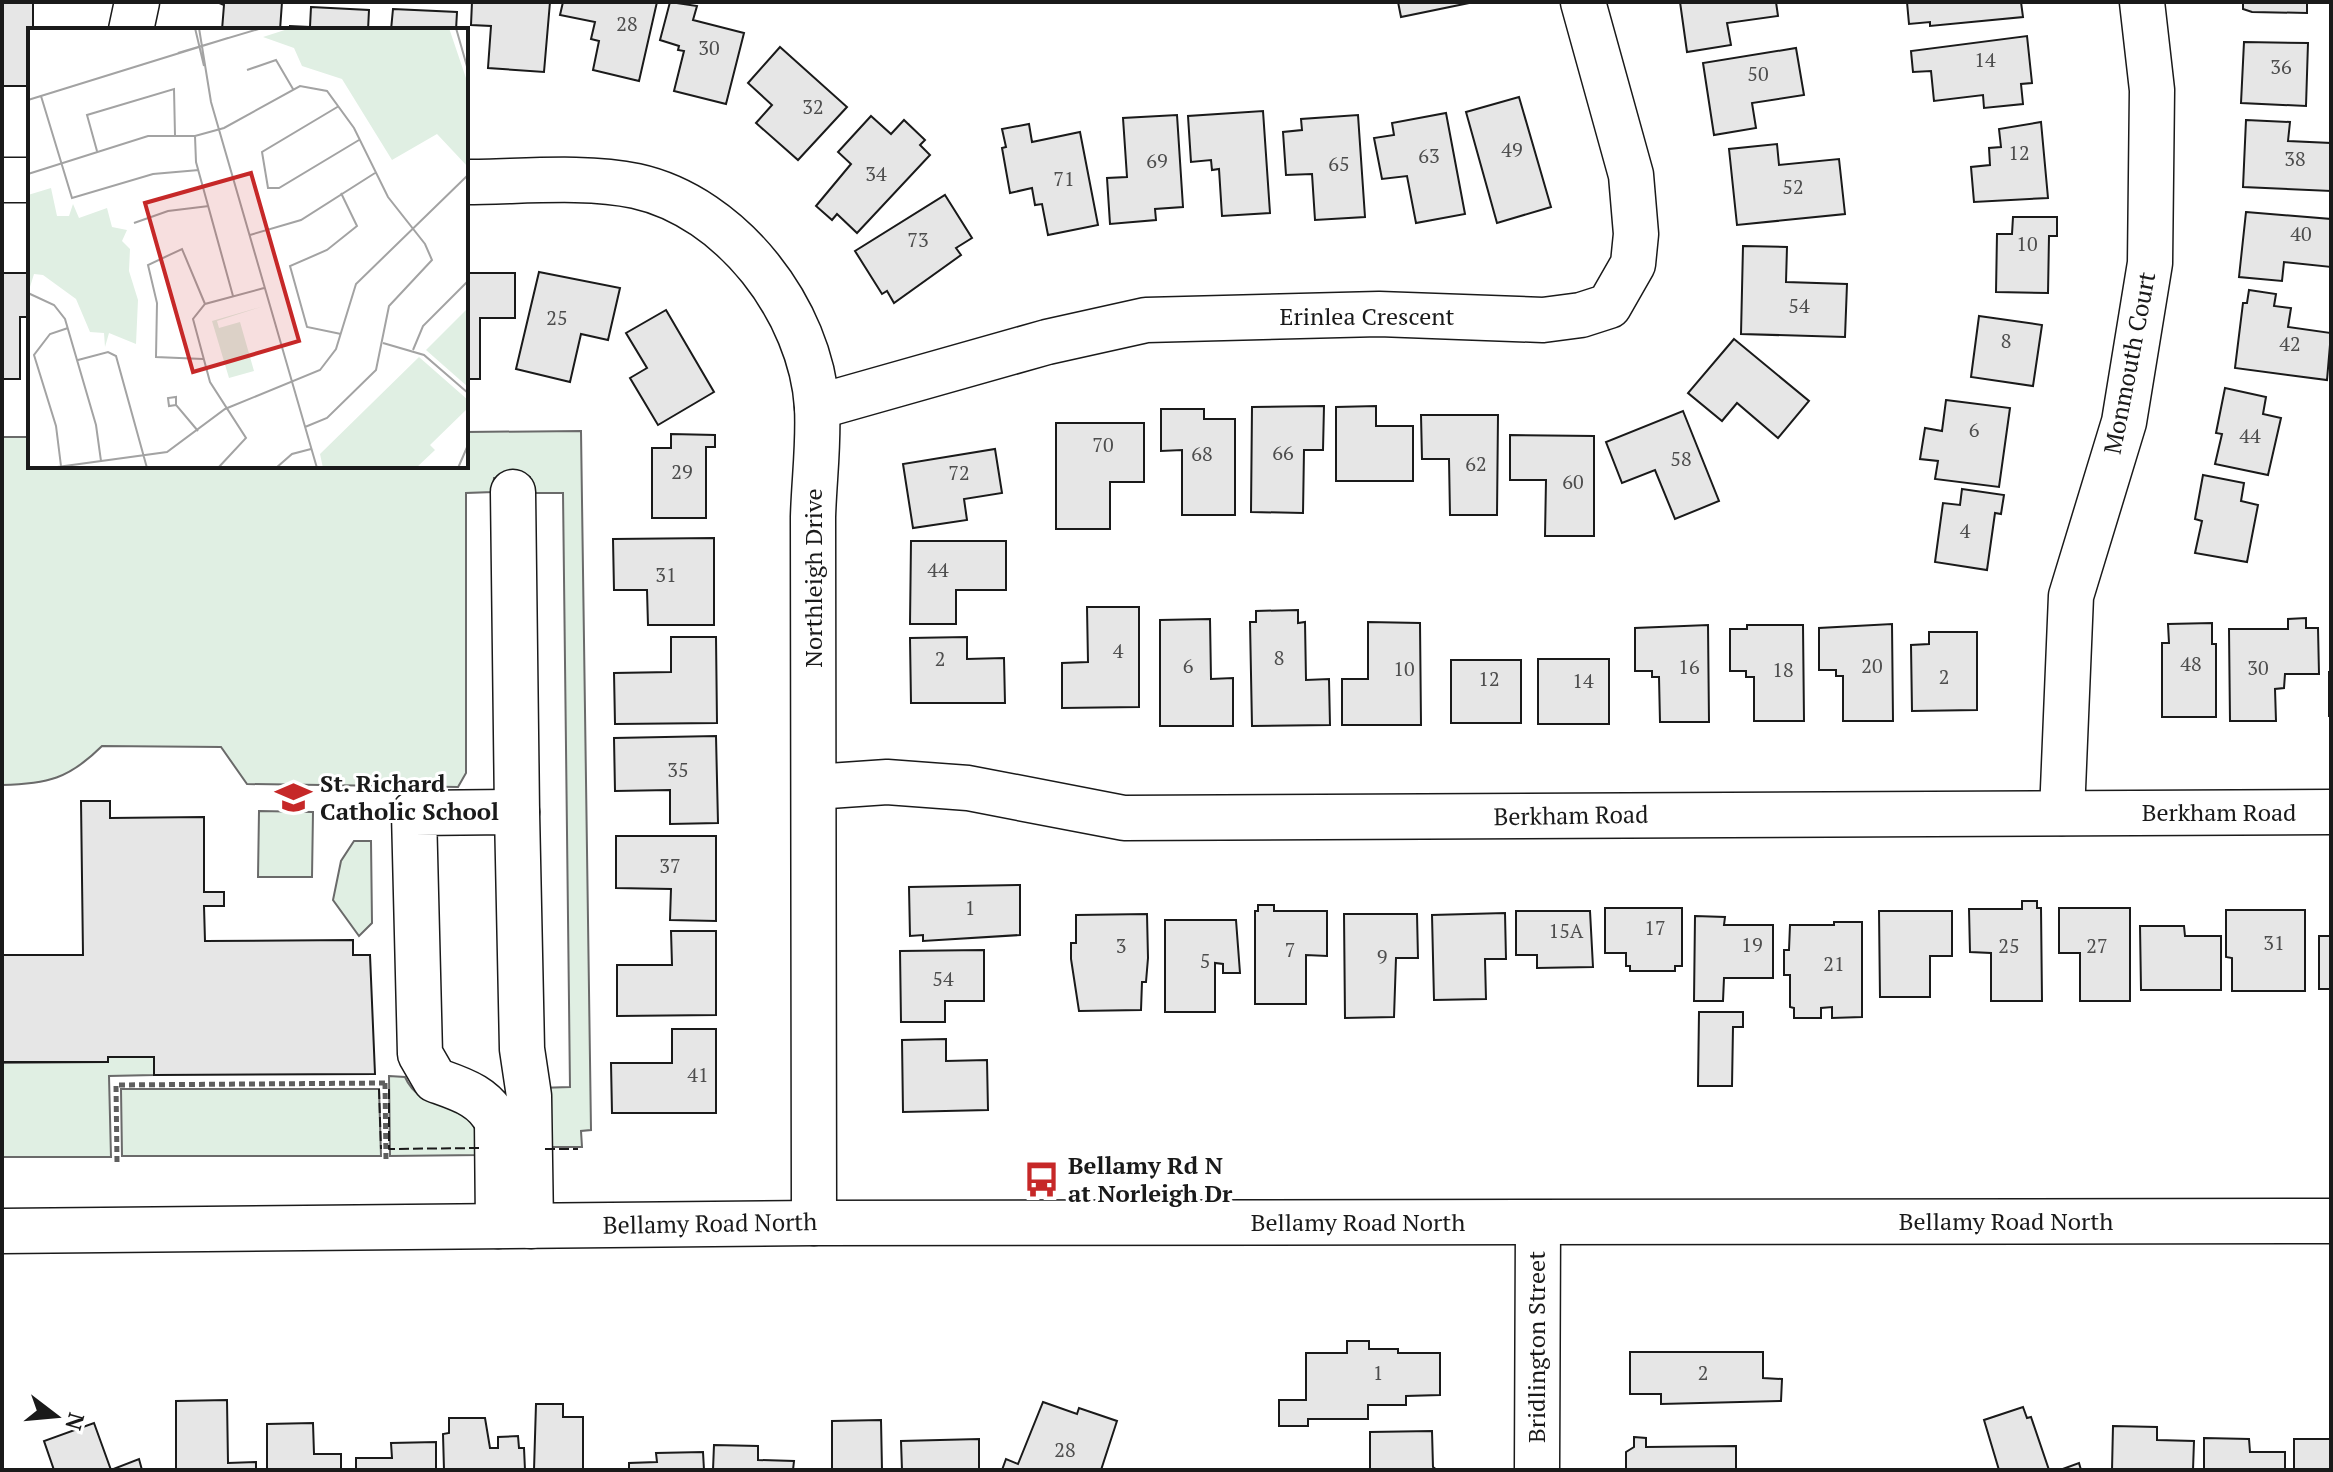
<svg xmlns="http://www.w3.org/2000/svg" width="2333" height="1472" font-family="'PT Serif',serif">
  <style>
    .green { fill: #e0efe3; stroke: #6a6a6a; stroke-width: 2 }
    .building { fill: #e6e6e6; stroke: #1a1a1a; stroke-width: 2 }
    .lines { fill: none; stroke-linecap: round; stroke-linejoin: round }
    .minor-casing { stroke: #1a1a1a; stroke-width: 47 }
    .path { stroke: #5f5f5f; stroke-width: 5; stroke-dasharray: 6 4; stroke-linecap: butt }
    .minor { stroke: #fff; stroke-width: 44 }
    .fence { stroke: #1a1a1a; stroke-width: 2; stroke-dasharray: 10 4; stroke-linecap: butt }
    .labels { text-anchor: middle; stroke-width: 6; stroke-linejoin: round; paint-order: stroke }
    .number-label { font-size: 20px; fill: #4d4d4d }
    .street-label { font-size: 24px; fill: #1a1a1a; stroke: #fff }
    .poi-label { font-size: 24px; font-weight: bold; fill: #1a1a1a; stroke: #fff; text-anchor: start }
    .inset-road { fill: none; stroke: #a3a3a3; stroke-width: 2 }
    .view { fill: #c62828; fill-opacity: 0.15; stroke: #c62828; stroke-width: 4 }
    .inset-edge { fill: none; stroke: #1a1a1a; stroke-width: 4 }
  </style>
  <rect width="100%" height="100%" fill="#fff"/>
  <g class="green">
    <path d="M581 431 591 1130 581 1131 582 1147H538V1088L570 1087 563 493H531L530 477 494 478 493 492 466 493V773L458 787 247 784 221 747 102 746C69 779 47 784 2 785V437H30V466H466V432Z"/>
    <path d="M259 811 313 812 312 877H258Z"/>
    <path d="M354 841H371L372 923 359 936 333 900 341 861Z"/>
    <path d="M108 1057H154V1075L109 1076 111 1157H2V1063L108 1062Z"/>
    <path d="M389 1076 405 1077C424 1120 476 1087 481 1155L390 1156Z"/>
    <path d="M121 1089H379L381 1156H122Z"/>
  </g>
  <g class="building">
    <path d="M2 2H33V30H30L27 48 28 86H2Z"/>
    <path d="M217 2H282L280 30H222L224 5Z"/>
    <path d="M472 2H550L544 72 488 68 491 26 471 25Z"/>
    <path d="M563 2H657L639 81 593 70 599 41 591 39 595 22 560 15Z"/>
    <path d="M670 2 697 6 693 20 744 33 726 104 674 91 684 51 678 50 679 46 660 40Z"/>
    <path d="M1398 2H1474L1401 17Z"/>
    <path d="M1680 2H1776L1778 16 1727 23 1731 45 1687 52Z"/>
    <path d="M1907 2H2021L2023 17 1930 26V22L1909 24Z"/>
    <path d="M2243 2H2307V13L2252 12 2243 9Z"/>
    <path d="M311 7 369 10 368 30H290V26L310 27Z"/>
    <path d="M393 9 457 12 456 30H391Z"/>
    <path d="M2027 36 2032 83 2021 84 2023 104 1984 108 1983 95 1934 101 1931 71 1913 72 1911 51Z"/>
    <path d="M2244 42 2308 43 2306 106 2241 103Z"/>
    <path d="M780 47 847 107 798 160 756 123 772 105 748 83Z"/>
    <path d="M1796 48 1804 95 1752 103 1756 128 1714 135 1703 63Z"/>
    <path d="M1519 97 1551 207 1497 223 1466 112Z"/>
    <path d="M1263 111 1270 213 1222 216 1219 169 1212 170 1211 160 1191 162 1188 116Z"/>
    <path d="M1446 113 1465 214 1416 223 1407 176 1382 179 1374 138 1394 135 1392 123Z"/>
    <path d="M1177 115 1183 207 1155 209 1156 220 1110 224 1107 178 1127 177 1123 118Z"/>
    <path d="M1358 115 1365 217 1315 220 1312 174 1286 175 1283 132 1302 130 1301 119Z"/>
    <path d="M871 116 891 134 904 120 925 140 920 145 930 155 857 233 837 214 832 220 816 206 851 164 838 152Z"/>
    <path d="M2246 120 2290 122 2288 141 2331 143V191L2243 187Z"/>
    <path d="M2041 122 2048 198 1974 202 1971 167 1990 165 1989 148 2001 147 1999 129Z"/>
    <path d="M1029 124 1032 142 1080 132 1098 225 1048 235 1042 204 1035 205 1032 188 1010 193 1002 148 1006 147 1002 129Z"/>
    <path d="M1777 144 1779 165 1839 159 1845 214 1737 225 1729 149Z"/>
    <path d="M945 195 972 238 956 248 961 255 894 303 887 291 882 294 855 251Z"/>
    <path d="M2246 212 2331 219V267L2284 262 2282 281 2239 277Z"/>
    <path d="M2013 217H2057V236H2049L2048 293 1996 292 1997 234H2012Z"/>
    <path d="M1743 246 1787 247 1786 282 1847 284 1845 337 1741 334Z"/>
    <path d="M539 272 620 288 608 340 581 334 570 382 516 369Z"/>
    <path d="M3 273H30V317H20V379H2Z"/>
    <path d="M466 273H515V318H480V379H466Z"/>
    <path d="M2249 290 2276 294 2274 306 2291 308 2288 327 2331 333 2327 380 2235 368 2243 303H2247Z"/>
    <path d="M666 310 714 392 658 425 630 378 647 368 626 333Z"/>
    <path d="M1979 316 2042 325 2033 386 1971 377Z"/>
    <path d="M1734 339 1809 401 1778 438 1737 403 1722 421 1688 393Z"/>
    <path d="M2225 388 2266 397 2263 414 2281 418 2268 475 2215 464 2222 434 2216 433Z"/>
    <path d="M1946 400 2010 408 1999 487 1935 479 1938 461 1920 459 1925 428 1942 431Z"/>
    <path d="M1324 406 1323 450H1304L1303 513 1251 512 1252 407Z"/>
    <path d="M1376 406V426H1413V481H1336V407Z"/>
    <path d="M1161 409H1204V419H1235V515H1182V450L1161 451Z"/>
    <path d="M1683 411 1719 501 1675 519 1655 470 1622 483 1606 442Z"/>
    <path d="M1421 415H1498L1497 515H1450L1449 459H1422Z"/>
    <path d="M1056 423H1144V482H1110V529H1056Z"/>
    <path d="M671 434 715 435V447H706V518H652V448H671Z"/>
    <path d="M1510 435 1594 436V536H1545L1546 480H1510Z"/>
    <path d="M995 449 1002 493 964 499 967 520 913 528 903 464Z"/>
    <path d="M2203 475 2244 483 2241 501 2258 505 2247 562 2195 553 2202 521 2195 519Z"/>
    <path d="M1962 489 2004 495 2001 514 1995 513 1987 570 1935 562 1943 503 1960 505Z"/>
    <path d="M714 538V625H648L647 590H614L613 539Z"/>
    <path d="M911 541H1006V590H956V624H910Z"/>
    <path d="M1087 607H1139V707L1062 708V663L1088 662Z"/>
    <path d="M1298 610V623L1305 622 1306 680 1329 679 1330 725 1252 726 1250 622H1256V611Z"/>
    <path d="M2306 618V628H2318L2319 674H2285L2284 688 2275 689 2276 721H2230L2229 629H2288V619Z"/>
    <path d="M1210 619 1211 679 1233 678V726H1160V620Z"/>
    <path d="M1368 622 1420 623 1421 725H1342V679H1368Z"/>
    <path d="M2212 623V644H2216V717H2162V643H2169L2168 624Z"/>
    <path d="M1892 624 1893 721H1843V676H1836V670H1819V628Z"/>
    <path d="M1708 625 1709 722H1660L1659 677H1652V671H1635V628Z"/>
    <path d="M1747 625H1803L1804 721H1754V677H1746V671H1730V629H1747Z"/>
    <path d="M1929 632H1977V710L1912 711 1911 645 1929 644Z"/>
    <path d="M671 637H716L717 723 615 724 614 673 671 672Z"/>
    <path d="M967 637V659L1004 658 1005 703H911L910 638Z"/>
    <rect x="1538" y="659" width="71" height="65"/>
    <rect x="1451" y="660" width="70" height="63"/>
    <rect x="2329" y="672" width="2" height="44"/>
    <path d="M716 736 718 823 670 824V790L615 791 614 738Z"/>
    <path d="M81 801H110V818L204 817V892H224V906H204L205 941 353 940V955H370L375 1074 154 1075V1057H108V1062H2V955H83Z"/>
    <path d="M616 836H716V921L670 920 671 889 616 888Z"/>
    <path d="M1020 885V935L923 941V935L910 936 909 887Z"/>
    <path d="M2022 901H2037V908H2041L2042 1001H1991V953L1970 952 1969 909H2022Z"/>
    <path d="M1258 905H1274V911H1327V956L1306 955V1004H1255V911H1258Z"/>
    <path d="M1605 908H1682V966H1675V971H1630V966H1626V953H1605Z"/>
    <path d="M2059 908H2130V1001H2080V953H2059Z"/>
    <path d="M2226 910H2305V991H2232V958L2226 957Z"/>
    <path d="M1516 911H1590L1593 967 1537 968V955H1516Z"/>
    <path d="M1879 911H1952V956H1930V997H1880Z"/>
    <path d="M1505 913 1506 959H1485L1486 999 1434 1000 1432 915Z"/>
    <path d="M1147 914 1148 958 1146 982H1142L1141 1010 1079 1011 1071 959V943H1076V915Z"/>
    <path d="M1344 914H1417L1418 958H1396L1394 1017 1345 1018Z"/>
    <path d="M1695 916 1725 917 1724 925H1773V978H1724L1723 1001H1694Z"/>
    <path d="M1165 920H1236L1240 973H1223V964L1215 963V1012H1165Z"/>
    <path d="M1834 922H1862V1017L1832 1018V1007L1821 1008V1018H1794V1008L1790 1007V975H1784V950H1789L1790 925H1834Z"/>
    <path d="M2140 926H2184L2185 936H2221V990H2141Z"/>
    <path d="M671 931H716V1015L617 1016V965H672Z"/>
    <rect x="2319" y="936" width="12" height="53"/>
    <path d="M984 950V1001H945V1022H901L900 951Z"/>
    <path d="M1699 1012H1743V1027H1733L1732 1086H1698Z"/>
    <path d="M672 1029H716V1113H612L611 1063H672Z"/>
    <path d="M946 1039V1061L987 1060 988 1110 903 1112 902 1040Z"/>
    <path d="M1347 1341H1369V1349H1398V1353H1440V1395L1406 1396V1405H1368V1419H1308V1426H1279V1400H1306V1353H1347Z"/>
    <path d="M1630 1352H1763V1378L1782 1379 1781 1401 1661 1404V1394H1630Z"/>
    <path d="M227 1400 228 1463 256 1462V1470H176V1401Z"/>
    <path d="M1043 1402 1077 1414 1079 1408 1117 1421 1101 1470H1002L1006 1459 1018 1464Z"/>
    <path d="M536 1404H563V1417H583V1470H534Z"/>
    <path d="M2023 1407 2027 1418 2031 1417 2049 1470H1999L1984 1420Z"/>
    <path d="M449 1418H485L490 1448H498V1437L518 1436 519 1448H524L525 1470H444L443 1434 449 1433Z"/>
    <path d="M881 1420 882 1470H832V1421Z"/>
    <path d="M94 1423 111 1470 139 1459 142 1470H54L44 1441Z"/>
    <path d="M313 1423 314 1454H341V1470H267V1424Z"/>
    <path d="M2113 1426 2157 1427V1440L2194 1441 2193 1470H2112Z"/>
    <path d="M1432 1431 1433 1467 1437 1470H1370V1432Z"/>
    <path d="M1634 1437 1646 1438V1447L1736 1446V1470H1626V1452L1634 1447Z"/>
    <path d="M2204 1438 2249 1439 2250 1452H2285V1470H2204Z"/>
    <path d="M979 1439V1470H902L901 1441Z"/>
    <rect x="2294" y="1439" width="37" height="31"/>
    <path d="M436 1442V1470H356V1458H392L391 1443Z"/>
    <path d="M714 1445 758 1446V1460L794 1461 793 1470H713Z"/>
    <path d="M703 1452 704 1470H629V1463L657 1462 656 1453Z"/>
    <path d="M2079 1463 2081 1470H2060Z"/>
  </g>
  <g class="lines">
    <defs>
      <g id="minor">
        <path d="M131 30 137 2"/>
        <path d="M2 180H30"/>
        <path d="M466 182C518 182 585 175 636 186 732 207 811 311 817 407 819 443 814 481 813 517L814 1223"/>
        <path d="M817 407 1047 342 1146 320 1379 314 1543 320 1581 315 1609 306 1633 264 1636 234 1631 175 1583 2"/>
        <path d="M513 492 517 812"/>
        <path d="M814 787 887 782 968 788 1124 818 2331 812"/>
        <path d="M2062 813 2071 596 2124 422 2150 263 2152 90 2142 2"/>
        <path d="M498 1226 497 1122C485 1096 460 1089 435 1080L420 1054 414 813 517 812 522 1049 529 1096 531 1226"/>
        <path d="M2 1231 814 1223 2331 1221"/>
        <path d="M1537 1470 1538 1223"/>
      </g>
    </defs>
    <use href="#minor" class="minor-casing"/>
    <g class="path">
      <path d="M385 1083 386 1160"/>
      <path d="M117 1162 116 1085 385 1083"/>
    </g>
    <use href="#minor" class="minor"/>
    <g class="fence">
      <path d="M379 1089 381 1149"/>
      <path d="M389 1089V1149L479 1148"/>
      <path d="M545 1149H578"/>
    </g>
  </g>
  <defs>
    <symbol id="school-bare" viewBox="-9 -9 18 18"><path d="M0-5L7-2L0 1L-7-2ZM-4 1L0 2.5L4 1V4Q0 6-4 4Z" fill="#c62828" stroke="#fff" stroke-width="2.5" paint-order="stroke"/></symbol>
    <symbol id="bus-bare" viewBox="-9 -9 18 18"><path d="M-5-6H5V4H4V6H2V4H-2V6H-4V4H-5ZM-3.5-4V0h7V-4ZM-3.5 1.2v1.5H-2V1.2ZM2 1.2v1.5H3.5V1.2Z" fill="#c62828" stroke="#fff" stroke-width="2.5" paint-order="stroke"/></symbol>
  </defs>
  <g fill-rule="evenodd">
    <use href="#school-bare" x="268" y="772" width="51" height="51"/>
    <use href="#bus-bare" x="1016" y="1154" width="51" height="51"/>
  </g>
  <g class="labels">
    <g class="number-label">
      <text x="627" y="31">28</text>
      <text x="709" y="55">30</text>
      <text x="1985" y="67">14</text>
      <text x="2281" y="74">36</text>
      <text x="1758" y="81">50</text>
      <text x="813" y="114">32</text>
      <text x="1512" y="157">49</text>
      <text x="2019" y="160">12</text>
      <text x="1429" y="163">63</text>
      <text x="2295" y="166">38</text>
      <text x="1157" y="168">69</text>
      <text x="1339" y="171">65</text>
      <text x="876" y="181">34</text>
      <text x="1064" y="186">71</text>
      <text x="1793" y="194">52</text>
      <text x="2301" y="241">40</text>
      <text x="918" y="247">73</text>
      <text x="2027" y="251">10</text>
      <text x="1799" y="313">54</text>
      <text x="557" y="325">25</text>
      <text x="2006" y="348">8</text>
      <text x="2290" y="351">42</text>
      <text x="1974" y="437">6</text>
      <text x="2250" y="443">44</text>
      <text x="1103" y="452">70</text>
      <text x="1283" y="460">66</text>
      <text x="1202" y="461">68</text>
      <text x="1681" y="466">58</text>
      <text x="1476" y="471">62</text>
      <text x="682" y="479">29</text>
      <text x="959" y="480">72</text>
      <text x="1573" y="489">60</text>
      <text x="1965" y="538">4</text>
      <text x="938" y="577">44</text>
      <text x="666" y="582">31</text>
      <text x="1118" y="658">4</text>
      <text x="1279" y="665">8</text>
      <text x="940" y="666">2</text>
      <text x="2191" y="671">48</text>
      <text x="1188" y="673">6</text>
      <text x="1872" y="673">20</text>
      <text x="1689" y="674">16</text>
      <text x="2258" y="675">30</text>
      <text x="1404" y="676">10</text>
      <text x="1783" y="677">18</text>
      <text x="1944" y="684">2</text>
      <text x="1489" y="686">12</text>
      <text x="1583" y="688">14</text>
      <text x="678" y="777">35</text>
      <text x="670" y="873">37</text>
      <text x="970" y="915">1</text>
      <text x="1655" y="935">17</text>
      <text x="1566" y="938">15A</text>
      <text x="2274" y="950">31</text>
      <text x="1752" y="952">19</text>
      <text x="1121" y="953">3</text>
      <text x="2009" y="953">25</text>
      <text x="2097" y="953">27</text>
      <text x="1290" y="957">7</text>
      <text x="1382" y="964">9</text>
      <text x="1205" y="968">5</text>
      <text x="1834" y="971">21</text>
      <text x="943" y="986">54</text>
      <text x="698" y="1082">41</text>
      <text x="1378" y="1380">1</text>
      <text x="1703" y="1380">2</text>
      <text x="1065" y="1457">28</text>
    </g>
    <g class="street-label">
      <text x="1367" y="325">Erinlea Crescent</text>
      <text transform="translate(2130 363) rotate(-79)" y="8">Monmouth Court</text>
      <text transform="translate(814 578) rotate(-90)" y="8">Northleigh Drive</text>
      <text x="2219" y="821">Berkham Road</text>
      <text transform="translate(1571 816) rotate(-1)" y="8">Berkham Road</text>
      <text x="2006" y="1230">Bellamy Road North</text>
      <text x="1358" y="1231">Bellamy Road North</text>
      <text transform="translate(710 1224) rotate(-1)" y="8">Bellamy Road North</text>
      <text transform="translate(1537 1347) rotate(-90)" y="8">Bridlington Street</text>
    </g>
    <g class="poi-label">
      <text x="320" y="792">St. Richard<tspan x="320" dy="28">Catholic School</tspan></text>
      <text x="1068" y="1174">Bellamy Rd N<tspan x="1068" dy="28">at Norleigh Dr</tspan></text>
    </g>
  </g>
  <g transform="translate(28 28)">
    <rect width="440" height="440" fill="#fff"/>
    <path d="M263 0H421L440 56V139L409 106 364 132 314 51 274 38 266 20 235 9ZM23 160 29 188H41L45 176 51 190 79 180 84 199 99 202 94 213 102 221 101 243 110 272 108 316 81 305 77 319 76 305 62 304 48 271 15 247 6 246 2 259 0 167ZM236 278 189 293 191 300 212 294 226 343 201 350 184 293ZM440 280V359L398 322ZM391 329 440 372V380L402 417 407 422 388 440H295L292 426Z" fill="#e0efe3"/>
    <path class="inset-road" d="M167 0 176 38M171 0 183 74 289 440M428 0 440 42M150 25 234 0M219 42 248 32 265 61M13 68 44 170 125 146 171 142M0 72 200 10M311 78 234 124 240 160H251L331 112M167 108 168 134 205 268M69 123 59 87 146 61 147 107M0 146 120 108H167L196 100 272 58 299 63 326 100 360 169 397 216 404 232 361 278 348 342 299 390 277 399M313 165 329 198 299 222 262 238 279 299 313 306M106 195 140 183 181 178M222 207 273 192 347 145M0 265 26 277 37 291 68 397 73 433M355 315 396 327 440 365M385 322 395 298 440 253M175 331 128 329 129 275 120 237 154 221 177 276M50 332 80 324 88 328 119 440M148 377 141 378 140 370 148 369V377L170 403M33 438 28 398 6 327 22 306 40 300M22 440 139 424 197 381 292 342 308 321 328 256 440 147M190 440 218 410 182 354 165 291 177 276 236 260M248 440 264 426 283 421M430 440 440 417"/>
    <path class="view" d="M223 145 271 313 165 344 117 175Z"/>
    <rect width="440" height="440" class="inset-edge"/>
  </g>
  <rect width="2333" height="1472" fill="none" stroke="#1a1a1a" stroke-width="8"/>
  <g transform="translate(56 1416) rotate(106)" stroke="#ffffff" stroke-width="6" paint-order="stroke">
  <path d="M0-6L14 30L0 20L-14 30Z" fill="#1a1a1a"/>
  <text y="-12" font-size="22" font-weight="bold" text-anchor="middle" fill="#1a1a1a">N</text>
  </g>
</svg>
